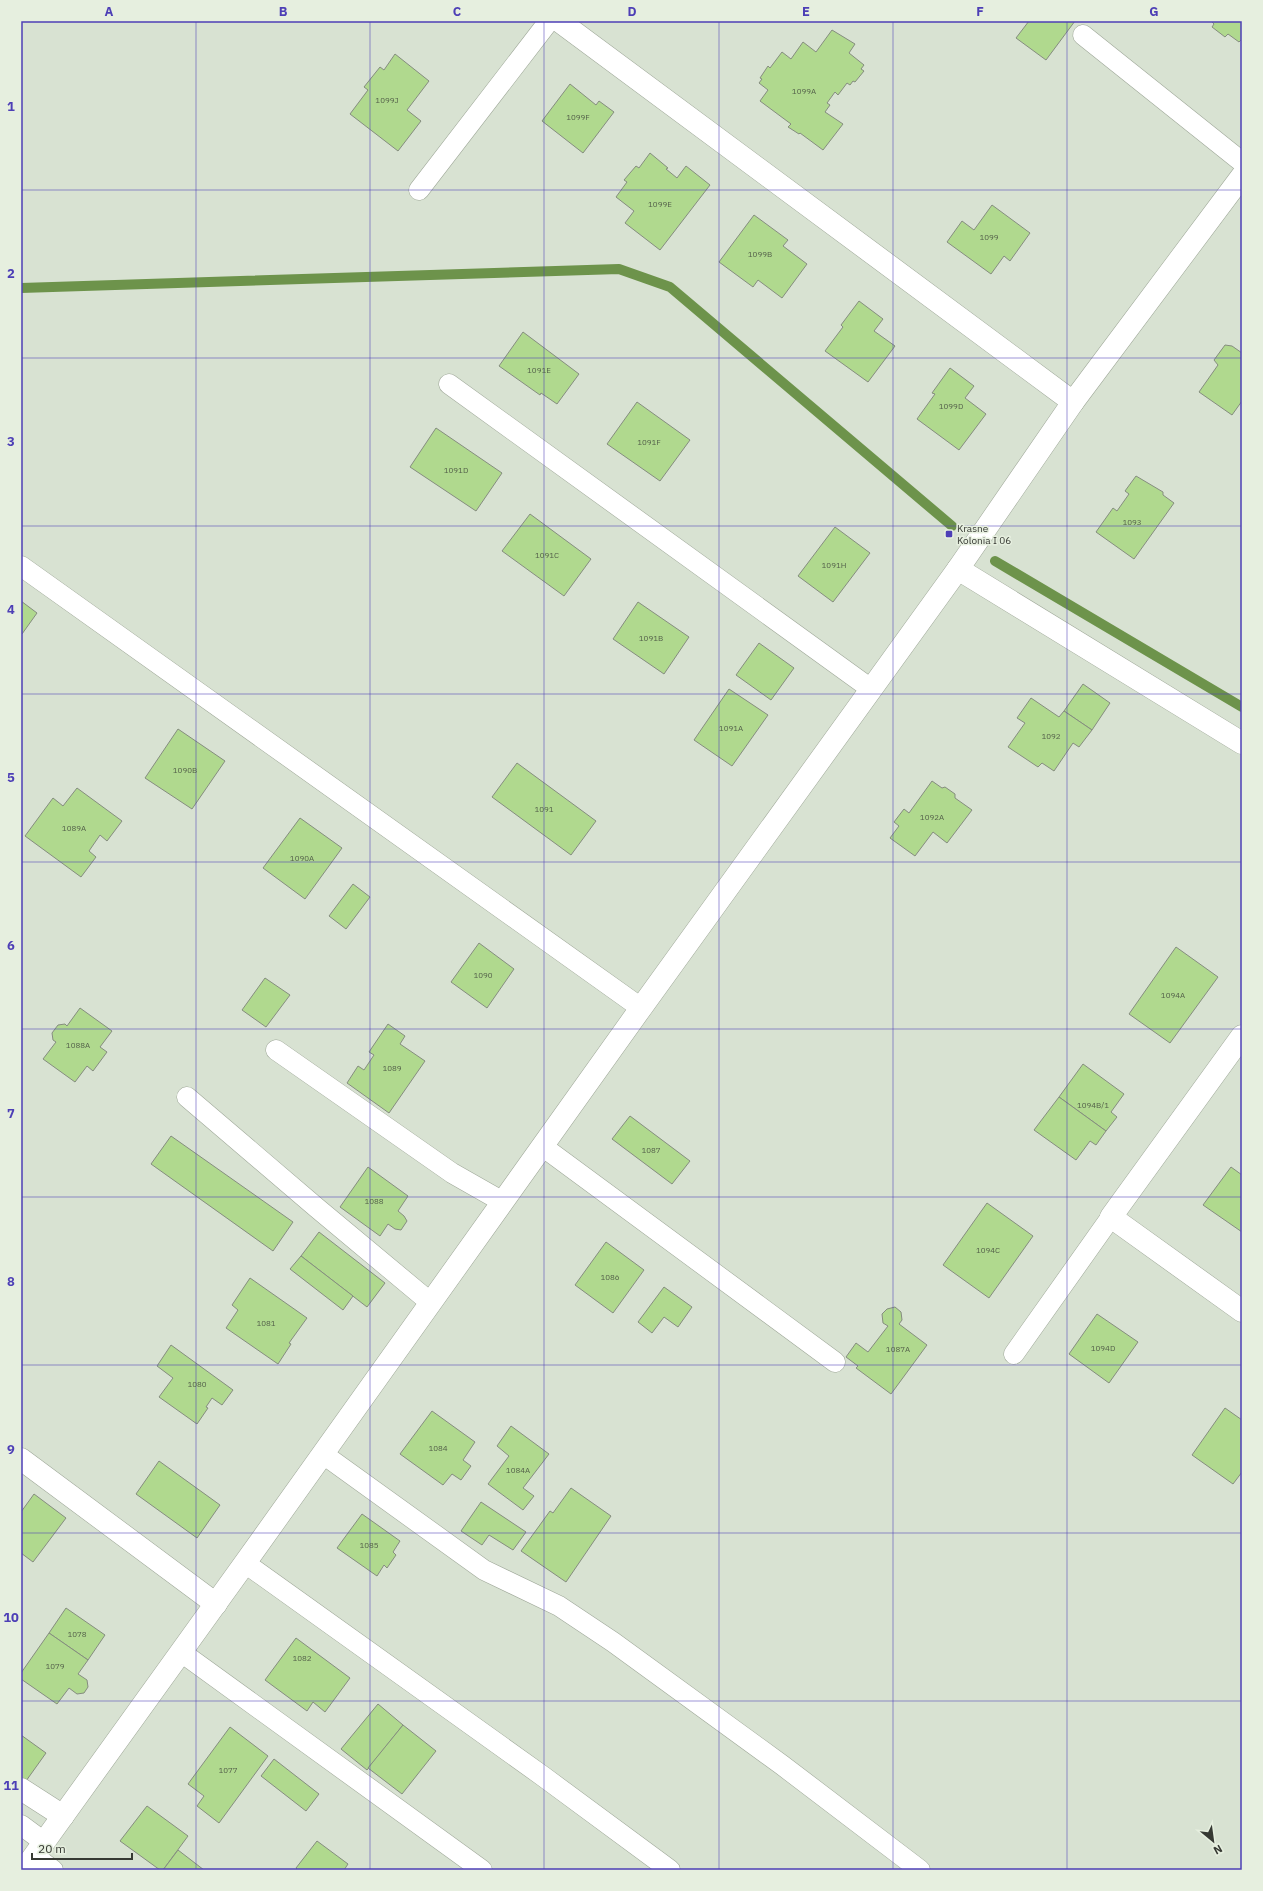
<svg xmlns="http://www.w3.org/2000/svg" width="1263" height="1891" font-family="'IBM Plex Sans',sans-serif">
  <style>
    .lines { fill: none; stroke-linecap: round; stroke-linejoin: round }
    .stream { stroke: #6d934b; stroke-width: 10 }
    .building { fill: #b0d98e; stroke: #858d7f }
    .lane-casing { stroke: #9fa899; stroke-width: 21 }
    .street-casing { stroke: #9fa899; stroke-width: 23 }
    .secondary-casing { stroke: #9fa899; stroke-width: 23 }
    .lane { stroke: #fff; stroke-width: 20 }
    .street { stroke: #fff; stroke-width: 22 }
    .secondary { stroke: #fff; stroke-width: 22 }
    .grid { fill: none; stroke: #4d3fb6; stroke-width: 1; stroke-opacity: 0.55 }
    .poi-dot { fill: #4d3fb6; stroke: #e6efdf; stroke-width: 1.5 }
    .labels { text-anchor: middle; stroke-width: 3; stroke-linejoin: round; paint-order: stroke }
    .number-label { font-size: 8px; fill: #54614a }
    .poi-label { font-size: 10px; fill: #363933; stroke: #e6efdf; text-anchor: start }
    .neatline { fill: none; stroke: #4d3fb6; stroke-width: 1.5 }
    .grid-label { font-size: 13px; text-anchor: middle; font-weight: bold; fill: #4d3fb6 }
  </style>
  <rect width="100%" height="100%" fill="#d8e2d2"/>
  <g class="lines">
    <g class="stream">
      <path d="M21 288 619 269 670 287 952 526"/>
      <path d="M995 561 1242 707"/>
    </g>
  </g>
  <g class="building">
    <path d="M1029 21H1075L1046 60 1016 38Z"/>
    <path d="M1211 21H1242V39L1239 42 1228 34 1225 37 1212 27 1214 24Z"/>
    <path d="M832 30 855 44 849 53 864 65 861 69 864 71 855 82 853 81 850 85 847 83 838 95 835 92 827 103 830 105 825 112 843 124 823 150 800 133 799 134 788 127 791 124 760 101 768 90 759 83 762 79 760 78 768 66 770 68 782 52 791 59 803 42 816 52Z"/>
    <path d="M395 54 429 81 407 110 421 121 398 151 350 114 368 90 364 87 380 67 384 70Z"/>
    <path d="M570 84 596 105 599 101 614 112 583 153 542 121Z"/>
    <path d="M650 153 668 168 666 169 677 178 686 166 710 185 660 250 625 223 634 211 616 197 627 182 624 180 636 166 639 168Z"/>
    <path d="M992 205 1030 233 1010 261 1004 256 991 274 947 242 962 221 974 230Z"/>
    <path d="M754 215 788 240 783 246 807 264 782 298 758 280 753 287 719 262Z"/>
    <path d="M859 301 883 319 874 331 895 346 868 382 825 351 843 327 841 325Z"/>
    <path d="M523 332 579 374 557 404 541 393 540 395 499 366Z"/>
    <path d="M1225 345 1232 346 1242 353V401L1232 415 1199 392 1218 365 1214 360Z"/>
    <path d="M950 368 974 386 965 398 986 414 959 450 917 419 935 394 932 393Z"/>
    <path d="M637 402 690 440 660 481 607 444Z"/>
    <path d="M436 428 502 473 476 511 410 467Z"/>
    <path d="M1136 476 1163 492V495L1174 503 1134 559 1096 532 1113 508 1117 511 1129 494 1125 491Z"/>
    <path d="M530 514 591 559 564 596 502 551Z"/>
    <path d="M835 527 870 553 833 602 798 576Z"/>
    <path d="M21 601 37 613 22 634 21 633Z"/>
    <path d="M638 602 689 637 664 674 613 639Z"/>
    <path d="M759 643 794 668 771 700 736 675Z"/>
    <path d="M1083 684 1110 703 1092 730 1064 711Z"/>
    <path d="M729 689 768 715 732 766 694 740Z"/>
    <path d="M1031 698 1059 717 1064 711 1092 730 1079 747 1073 743 1054 771 1042 763 1038 767 1008 747 1025 723 1017 718Z"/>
    <path d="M178 729 225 761 192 809 145 778Z"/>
    <path d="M517 763 596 821 571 855 492 797Z"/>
    <path d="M932 781 942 788 945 787 955 794V798L972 810 947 843 933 832 915 856 890 838 899 826 894 822 904 809 909 813Z"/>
    <path d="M77 788 122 821 107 841 100 835 89 851 96 857 81 877 25 836 53 798 63 806Z"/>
    <path d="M300 818 342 848 305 899 263 868Z"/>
    <path d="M353 884 370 897 346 929 329 916Z"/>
    <path d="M479 943 514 969 487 1008 451 982Z"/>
    <path d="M1176 947 1218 977 1170 1043 1129 1014Z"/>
    <path d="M265 978 290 995 266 1027 242 1010Z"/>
    <path d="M80 1008 112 1031 100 1047 107 1052 93 1071 87 1066 75 1082 43 1059 56 1042 53 1040 52 1033 58 1025 65 1024 67 1026Z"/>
    <path d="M388 1024 405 1036 400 1044 425 1061 389 1113 347 1083 358 1066 364 1070 374 1055 369 1052Z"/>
    <path d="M1083 1064 1124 1094 1111 1112 1117 1117 1106 1131 1059 1097Z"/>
    <path d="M1059 1097 1106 1131 1096 1145 1090 1141 1076 1160 1034 1130Z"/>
    <path d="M630 1116 690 1161 672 1184 612 1139Z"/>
    <path d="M171 1136 293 1222 273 1251 151 1164Z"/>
    <path d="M368 1167 408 1196 398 1211 404 1216 407 1221 401 1230 395 1229 388 1224 380 1236 340 1207Z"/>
    <path d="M1231 1167 1242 1175V1232L1203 1205Z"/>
    <path d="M987 1203 1033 1236 989 1298 943 1265Z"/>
    <path d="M319 1232 385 1283 367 1307 301 1256Z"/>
    <path d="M606 1242 644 1270 613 1313 575 1285Z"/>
    <path d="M301 1256 353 1296 343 1310 290 1269Z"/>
    <path d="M250 1278 307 1318 289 1343 291 1344 278 1364 226 1328 238 1310 232 1305Z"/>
    <path d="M664 1287 692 1307 678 1327 664 1317 652 1333 638 1322Z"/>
    <path d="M895 1307 901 1312 902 1320 899 1324 927 1345 891 1394 856 1368 858 1366 846 1357 856 1343 868 1352 888 1326 883 1323 882 1314 887 1309Z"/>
    <path d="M1097 1314 1138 1342 1109 1383 1069 1354Z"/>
    <path d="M171 1345 233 1390 222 1405 212 1398 206 1407 208 1408 197 1424 159 1397 173 1378 157 1366Z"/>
    <path d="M1225 1408 1242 1420V1472L1233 1484 1192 1455Z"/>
    <path d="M432 1411 475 1442 463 1460 471 1466 461 1480 452 1474 443 1485 400 1454Z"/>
    <path d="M511 1426 549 1454 523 1488 534 1496 523 1510 488 1484 509 1456 497 1446Z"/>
    <path d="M159 1461 220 1505 197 1538 136 1494Z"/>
    <path d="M571 1488 611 1516 566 1582 521 1551 550 1511 553 1513Z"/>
    <path d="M34 1494 66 1518 33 1562 21 1553V1512Z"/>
    <path d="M481 1502 526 1532 513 1550 489 1535 482 1545 461 1531Z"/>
    <path d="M362 1514 400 1541 393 1552 396 1555 387 1568 384 1565 377 1576 337 1548Z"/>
    <path d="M66 1608 105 1635 88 1660 49 1633Z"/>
    <path d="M49 1633 88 1660 78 1674 87 1680 88 1687 84 1693 77 1694 69 1688 57 1704 21 1679V1673Z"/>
    <path d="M296 1638 350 1678 325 1712 313 1702 307 1711 265 1680Z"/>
    <path d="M378 1704 403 1725 367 1770 341 1749Z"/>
    <path d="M403 1725 436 1751 402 1794 368 1768Z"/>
    <path d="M230 1727 268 1756 219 1823 197 1806 204 1796 188 1784Z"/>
    <path d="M21 1735 46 1753 26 1781 21 1778Z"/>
    <path d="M274 1759 319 1794 306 1811 261 1776Z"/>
    <path d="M147 1806 188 1836 163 1870H160L120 1841Z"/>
    <path d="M317 1841 348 1864 344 1870H298L296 1868Z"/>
    <path d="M178 1850 204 1870H163Z"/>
  </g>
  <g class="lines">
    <defs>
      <g id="lane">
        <path d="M1083 35 1242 162"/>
        <path d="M419 190 549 21"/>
        <path d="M449 384 871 689"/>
        <path d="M21 566 641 1008"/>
        <path d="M276 1050 452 1173 503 1202"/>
        <path d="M187 1097 317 1208 431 1303"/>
        <path d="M542 1146 835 1362"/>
        <path d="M1014 1354 1111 1217"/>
        <path d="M323 1454 484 1570 559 1606 613 1642 782 1765 920 1870"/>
        <path d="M245 1563 544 1777 670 1870"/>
        <path d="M181 1652 482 1870"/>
        <path d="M21 1825 44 1842"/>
        <path d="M34 1856 53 1870"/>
      </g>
      <g id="street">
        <path d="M559 21 1073 402"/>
        <path d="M958 569 1242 743"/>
        <path d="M1242 1036 1111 1217 1242 1311"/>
        <path d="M21 1459 216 1604"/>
        <path d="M21 1789 63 1816"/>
      </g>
      <path id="secondary" d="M24 1870 245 1563 641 1008 958 569 1073 402 1242 176"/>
    </defs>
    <use href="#lane" class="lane-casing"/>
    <use href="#street" class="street-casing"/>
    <use href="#secondary" class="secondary-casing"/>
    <use href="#lane" class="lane"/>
    <use href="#street" class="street"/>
    <use href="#secondary" class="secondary"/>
  </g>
  <path class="grid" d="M196 21V1870M370 21V1870M544 21V1870M719 21V1870M893 21V1870M1067 21V1870M21 190H1242M21 358H1242M21 526H1242M21 694H1242M21 862H1242M21 1029H1242M21 1197H1242M21 1365H1242M21 1533H1242M21 1701H1242"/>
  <rect class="poi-dot" x="945" y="530" width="8" height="8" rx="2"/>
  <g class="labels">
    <g class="number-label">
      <text x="804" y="94">1099A</text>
      <text x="387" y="103">1099J</text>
      <text x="578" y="120">1099F</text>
      <text x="660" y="207">1099E</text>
      <text x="989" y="240">1099</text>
      <text x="760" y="257">1099B</text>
      <text x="539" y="373">1091E</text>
      <text x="951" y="409">1099D</text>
      <text x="649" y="445">1091F</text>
      <text x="456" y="473">1091D</text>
      <text x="1132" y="525">1093</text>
      <text x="547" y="558">1091C</text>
      <text x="834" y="568">1091H</text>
      <text x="651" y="641">1091B</text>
      <text x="731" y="731">1091A</text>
      <text x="1051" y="739">1092</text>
      <text x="185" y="773">1090B</text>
      <text x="544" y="812">1091</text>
      <text x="932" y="820">1092A</text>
      <text x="74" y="831">1089A</text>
      <text x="302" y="861">1090A</text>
      <text x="483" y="978">1090</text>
      <text x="1173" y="998">1094A</text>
      <text x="78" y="1048">1088A</text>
      <text x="392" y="1071">1089</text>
      <text x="1093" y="1108">1094B/1</text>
      <text x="651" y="1153">1087</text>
      <text x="374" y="1204">1088</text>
      <text x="988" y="1253">1094C</text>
      <text x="610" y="1280">1086</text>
      <text x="266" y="1326">1081</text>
      <text x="1103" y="1351">1094D</text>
      <text x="898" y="1352">1087A</text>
      <text x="197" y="1387">1080</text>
      <text x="438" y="1451">1084</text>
      <text x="518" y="1473">1084A</text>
      <text x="369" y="1548">1085</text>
      <text x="77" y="1637">1078</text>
      <text x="302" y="1661">1082</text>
      <text x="55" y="1669">1079</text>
      <text x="228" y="1773">1077</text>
    </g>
    <g class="poi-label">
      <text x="957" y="532">Krasne<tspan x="957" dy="12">Kolonia I 06</tspan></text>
    </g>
  </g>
  <rect width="1263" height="1891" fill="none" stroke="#e6efdf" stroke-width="44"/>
  <g transform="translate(1213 1841) rotate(151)" stroke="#e6efdf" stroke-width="3" paint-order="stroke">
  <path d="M0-3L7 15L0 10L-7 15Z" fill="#363933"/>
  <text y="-6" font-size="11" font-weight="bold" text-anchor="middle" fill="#363933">N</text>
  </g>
  <path d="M32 1853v6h100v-6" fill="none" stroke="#363933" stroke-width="2"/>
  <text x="38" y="1853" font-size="12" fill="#363933" stroke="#e6efdf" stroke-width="3" paint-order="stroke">20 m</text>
  <rect x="22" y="22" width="1219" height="1847" class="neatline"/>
  <g class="grid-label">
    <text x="109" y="16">A</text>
    <text x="283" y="16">B</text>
    <text x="457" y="16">C</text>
    <text x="632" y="16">D</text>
    <text x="806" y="16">E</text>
    <text x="980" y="16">F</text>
    <text x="1154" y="16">G</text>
    <text x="11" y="111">1</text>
    <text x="11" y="278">2</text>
    <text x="11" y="446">3</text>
    <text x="11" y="614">4</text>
    <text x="11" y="782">5</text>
    <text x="11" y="950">6</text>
    <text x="11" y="1118">7</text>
    <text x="11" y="1286">8</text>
    <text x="11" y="1454">9</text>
    <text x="11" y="1622">10</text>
    <text x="11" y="1790">11</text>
  </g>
</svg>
